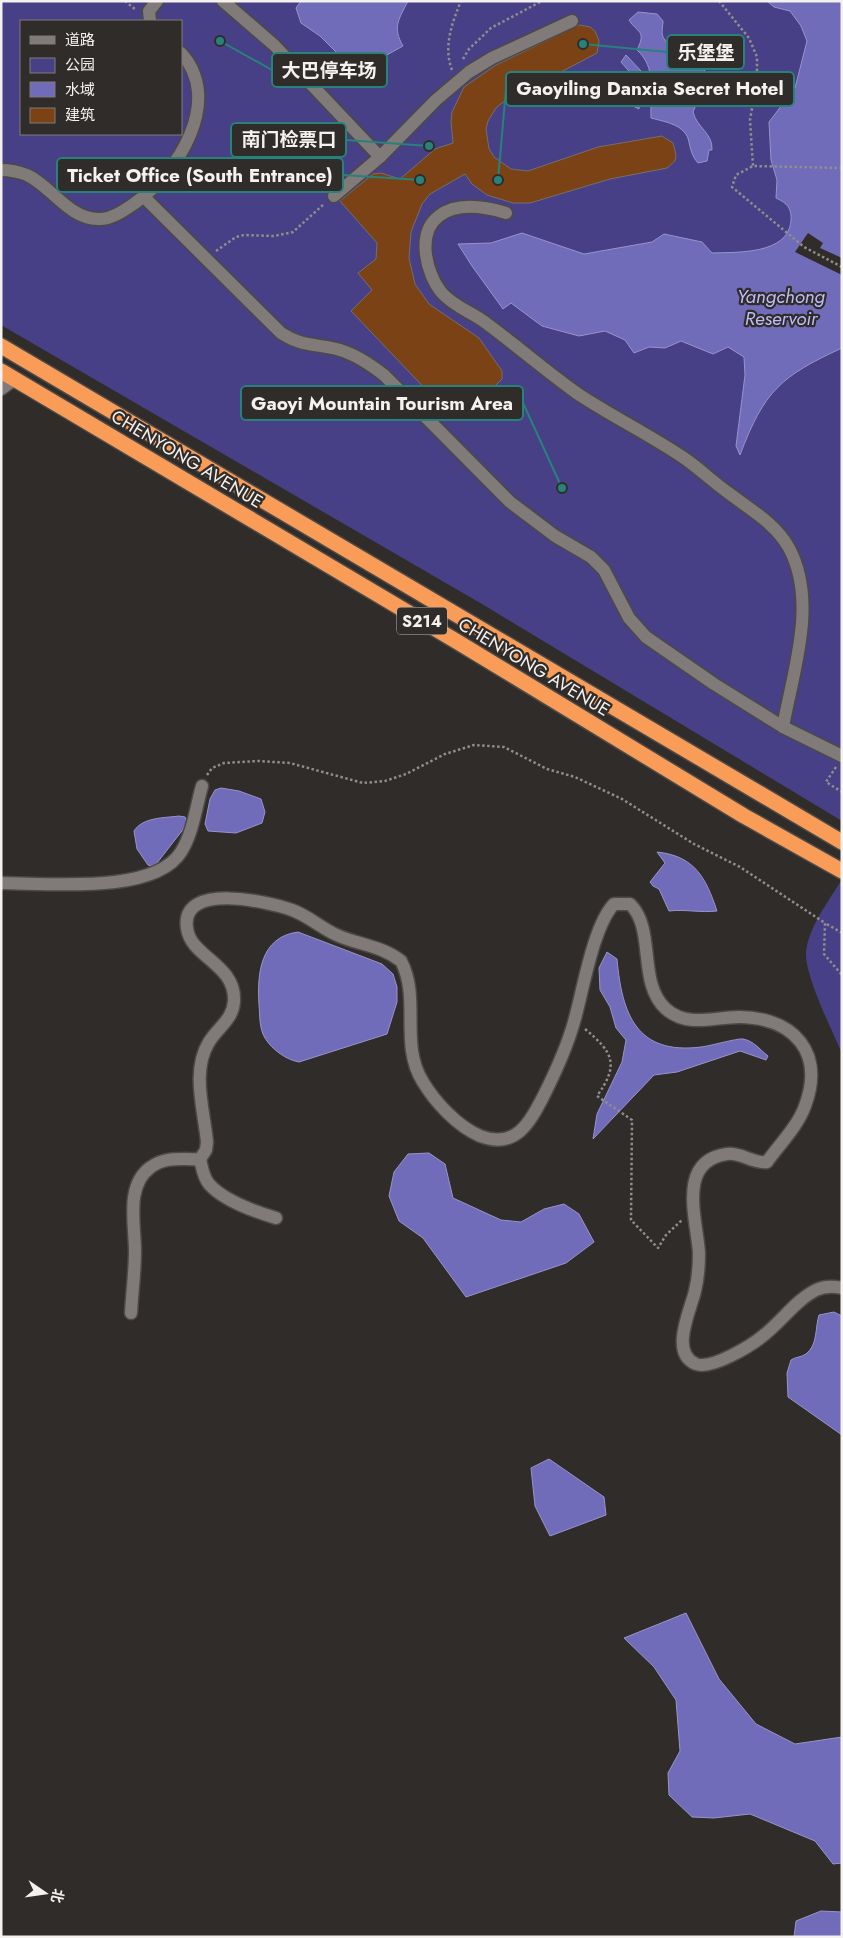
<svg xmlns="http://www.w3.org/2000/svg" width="843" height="1938" font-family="Jost,'Noto Sans SC',sans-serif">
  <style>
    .green { fill: #484086; fill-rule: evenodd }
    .water { fill: #716cba; stroke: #9894ca }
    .pier { fill: #302c29 }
    .building { fill: #7a4215; stroke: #746f6c }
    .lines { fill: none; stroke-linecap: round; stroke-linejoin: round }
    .minor-casing { stroke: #4d4947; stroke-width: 15 }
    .highway-casing { stroke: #4d4947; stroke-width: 18 }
    .path { stroke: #908d8a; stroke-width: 2.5; stroke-dasharray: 2.5 2.5; stroke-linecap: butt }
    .minor { stroke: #807b78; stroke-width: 12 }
    .highway { stroke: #f99c58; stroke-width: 15 }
    .labels { text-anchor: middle; stroke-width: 4.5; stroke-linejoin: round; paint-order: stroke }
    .shield { fill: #302c29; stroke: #b9b6b4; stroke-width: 1 }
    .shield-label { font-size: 16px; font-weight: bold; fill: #f4f1ef }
    .street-label { font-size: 18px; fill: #f4f1ef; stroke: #302c29 }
    .water-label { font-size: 19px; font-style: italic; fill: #bebcfc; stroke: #302c29 }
    .leader { fill: none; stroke: #26827b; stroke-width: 2 }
    .callout-dot { fill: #26827b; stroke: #302c29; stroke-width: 2 }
    .callout { fill: #302c29; stroke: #26827b; stroke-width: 2 }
    .callout-label { font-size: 19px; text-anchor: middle; font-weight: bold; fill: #f4f1ef }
  </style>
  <rect width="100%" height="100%" fill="#302c29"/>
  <g class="green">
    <path d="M1 1H842V821L482 604 1 325ZM21 21H181V134H21Z"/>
    <path d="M842 879V1054C832 1029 805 977 806 952 809 926 829 901 842 879Z"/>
  </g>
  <g class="water">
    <path d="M301 1H408C399 19 392 27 403 46L356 72 320 36 301 23 296 8Z"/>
    <path d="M767 1H842V348C781 376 764 391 740 455L736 446 745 375 744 357 728 347 713 354 681 341 665 348 649 347 634 353 625 340 605 331 579 336 542 326 511 303 503 309 472 266 458 244 491 243 522 233 584 254 652 242 664 234 702 242 712 253C736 252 788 255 791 221 792 208 787 203 776 198L777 180 771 160 769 122 795 88 807 41 801 26 790 11 774 7Z"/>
    <path d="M638 12 657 14 663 21C663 26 661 32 663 37 670 53 694 53 705 71V83L693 112C697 128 713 133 712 150H709L707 161 698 163C692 156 691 151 689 142 686 125 666 122 651 118 650 93 657 68 637 50 647 30 637 33 629 20Z"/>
    <path d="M626 55 642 72 639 109 633 106 635 78 621 62Z"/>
    <path d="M221 788 239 791 261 799 265 812 262 823 236 833 208 831 205 824 210 799 215 790Z"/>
    <path d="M179 816 185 817 187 821 185 827 157 863 152 866 148 865 137 849 134 831C143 817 164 818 179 816Z"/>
    <path d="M657 852C695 856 706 878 717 911 700 913 685 909 669 911L659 889 653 886 650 882 665 863Z"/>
    <path d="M298 932 382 964 393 974 397 987V1002L387 1034 299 1062C287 1060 272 1050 265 1038 259 1028 260 1016 259 1005 257 974 260 937 298 932Z"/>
    <path d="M607 952 617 959C622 1015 637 1055 701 1047 710 1046 738 1038 743 1039 754 1041 759 1049 768 1056L766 1060 740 1051 677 1072 654 1075 593 1139 597 1114 622 1062 626 1040 616 1028 610 1007 600 990 599 968Z"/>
    <path d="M429 1153 445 1164 453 1198 501 1220 521 1222 544 1209 564 1204 579 1214 594 1242 566 1263 466 1297 423 1238 399 1221 389 1196 394 1172 408 1154Z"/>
    <path d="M834 1312 842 1316V1435L788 1397 787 1373 791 1360C795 1357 802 1357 806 1354 818 1345 815 1327 819 1315Z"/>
    <path d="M549 1459 604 1497 606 1515 550 1536 535 1506 531 1468Z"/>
    <path d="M686 1613 719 1679 756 1724 795 1744 842 1737V1863L833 1864 815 1841 750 1814 714 1818 692 1817 669 1795 668 1773 680 1751 676 1700 654 1667 624 1638Z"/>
    <path d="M821 1911 842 1912V1937H794L796 1921Z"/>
  </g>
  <path class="pier" d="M808 233 823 243 820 248 842 258V275L795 252Z"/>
  <path class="building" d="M579 25 590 27 595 31 599 41 597 53 502 103 496 108 488 121 486 129 489 149 494 157 511 169 528 171 598 147 662 136 673 143 676 155 675 161 667 168 610 179 530 203H513L487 195 472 184 465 174 430 194 422 204 411 232 409 258 415 284 429 304 479 338 502 371V379L497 384 455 420 351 311 372 290 358 273 376 259 377 243 340 201 373 174 381 173 400 179 435 149 453 143 451 122 452 112 464 87 496 65Z"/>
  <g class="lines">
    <defs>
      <g id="minor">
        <path d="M223 1 274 45 380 157"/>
        <path d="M150 21 149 11 157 1"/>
        <path d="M1 170C10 170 19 172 27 175 51 186 69 219 98 219 111 220 125 210 135 203 178 173 224 100 181 53"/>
        <path d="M334 196 380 157 436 100 469 72 492 58 572 21"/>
        <path d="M144 197 281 333C304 348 316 343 340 350 357 355 371 365 384 375L510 502 555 536 591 557 604 570 629 618 646 637 714 684 783 727 842 756"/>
        <path d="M506 213C486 207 457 202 439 216 416 233 426 274 442 293 454 307 472 312 486 323 517 346 547 372 578 394 613 417 650 435 684 458 700 469 714 483 730 494 751 510 776 524 789 548 818 602 793 671 783 727"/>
        <path d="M1 389 15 379"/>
        <path d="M1 883C46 883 154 895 181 852 193 833 196 807 202 786"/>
        <path d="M200 1159C202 1167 203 1177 209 1184 223 1200 256 1212 276 1218"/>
        <path d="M131 1313C132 1293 135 1272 135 1251 135 1225 125 1185 151 1167 166 1156 182 1160 200 1159L206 1150 207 1142C204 1110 191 1071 209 1042 218 1027 233 1020 234 1001 236 964 190 957 187 928 180 881 270 902 292 910 309 916 322 929 339 936 360 945 382 946 401 961 421 999 399 1044 423 1082 435 1102 457 1126 480 1136 516 1150 530 1122 544 1095 556 1071 567 1047 574 1022 583 991 593 926 614 904H630C656 929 637 983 666 1009 688 1028 713 1017 739 1017 794 1018 825 1052 805 1106 798 1126 779 1145 767 1162 753 1164 741 1152 727 1154 676 1161 697 1220 699 1253 699 1266 698 1279 695 1291 691 1309 669 1353 696 1364 712 1370 752 1345 764 1335 782 1321 796 1300 816 1290 824 1286 833 1286 842 1288"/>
      </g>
      <g id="highway">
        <path d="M1 346 842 842"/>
        <path d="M1 371 456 641 744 816 842 871"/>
      </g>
    </defs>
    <use href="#minor" class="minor-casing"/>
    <use href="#highway" class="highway-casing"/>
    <g class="path">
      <path d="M125 1 136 10"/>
      <path d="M719 1 749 38 757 57V79L750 120 753 166"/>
      <path d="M463 59 469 49 491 28 542 1"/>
      <path d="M452 70C443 47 452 23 461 1"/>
      <path d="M842 168 753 166 736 175 732 187 804 247 842 267"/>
      <path d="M216 251 236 237 244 235 274 236 293 232 324 204"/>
      <path d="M836 767 826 782 842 792"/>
      <path d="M207 775 212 768 224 763 258 761 290 763 363 783 385 781 406 774 445 754 474 745 504 747 547 769 575 777 622 799 694 844 740 867 825 923"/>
      <path d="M842 933 825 923 824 954 842 975"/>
      <path d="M585 1029C614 1053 619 1065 597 1096L632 1120 631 1220 658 1248 666 1235 682 1220"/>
    </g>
    <use href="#minor" class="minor"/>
    <use href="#highway" class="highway"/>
  </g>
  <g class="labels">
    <rect class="shield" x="397" y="607.5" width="50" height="27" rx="4"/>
    <g class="shield-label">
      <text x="422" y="627">S214</text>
    </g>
    <g class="street-label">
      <text transform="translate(187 459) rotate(31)" y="6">CHENYONG AVENUE</text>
      <text transform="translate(534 667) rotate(31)" y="6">CHENYONG AVENUE</text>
    </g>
    <g class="water-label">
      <text x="781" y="303">Yangchong<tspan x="781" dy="22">Reservoir</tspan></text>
    </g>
  </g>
  <path class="leader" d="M583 44L667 52M220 41L272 70M498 180L506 89M429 146L346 140M420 180L343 175M562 488L523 403"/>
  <g class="callout-dot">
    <circle cx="583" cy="44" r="5"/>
    <circle cx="220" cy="41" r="5"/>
    <circle cx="498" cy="180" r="5"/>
    <circle cx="429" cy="146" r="5"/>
    <circle cx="420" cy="180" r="5"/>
    <circle cx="562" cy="488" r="5"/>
  </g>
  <g class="callout">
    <rect x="667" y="35" width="77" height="34" rx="5"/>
    <rect x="272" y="53" width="115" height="34" rx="5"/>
    <rect x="506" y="72" width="288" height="34" rx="5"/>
    <rect x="231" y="123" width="115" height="34" rx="5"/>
    <rect x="57" y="158" width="286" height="34" rx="5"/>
    <rect x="241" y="386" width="282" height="34" rx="5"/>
  </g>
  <g class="callout-label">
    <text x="706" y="59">乐堡堡</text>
    <text x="329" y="77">大巴停车场</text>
    <text x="650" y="95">Gaoyiling Danxia Secret Hotel</text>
    <text x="289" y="146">南门检票口</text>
    <text x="200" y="182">Ticket Office (South Entrance)</text>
    <text x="382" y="410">Gaoyi Mountain Tourism Area</text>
  </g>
  <rect width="843" height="1938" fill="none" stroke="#f4f1ef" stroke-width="5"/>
  <rect x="20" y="20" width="162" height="115" fill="#302c29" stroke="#7e7b78"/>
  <rect x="30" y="36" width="25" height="8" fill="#807b78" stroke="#7e7b78"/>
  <text x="65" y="45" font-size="15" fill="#f4f1ef">道路</text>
  <rect x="30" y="58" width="25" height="15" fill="#484086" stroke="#7e7b78"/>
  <text x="65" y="70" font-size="15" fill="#f4f1ef">公园</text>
  <rect x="30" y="82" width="25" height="15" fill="#716cba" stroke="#7e7b78"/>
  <text x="65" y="95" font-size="15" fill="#f4f1ef">水域</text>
  <rect x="30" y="108" width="25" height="15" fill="#7a4215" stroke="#7e7b78"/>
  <text x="65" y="120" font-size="15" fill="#f4f1ef">建筑</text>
  <g transform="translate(45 1893) rotate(103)" stroke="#302c29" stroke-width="4" paint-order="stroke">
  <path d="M0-4L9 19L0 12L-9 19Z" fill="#f4f1ef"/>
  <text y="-8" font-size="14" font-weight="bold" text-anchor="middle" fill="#f4f1ef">北</text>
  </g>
</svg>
